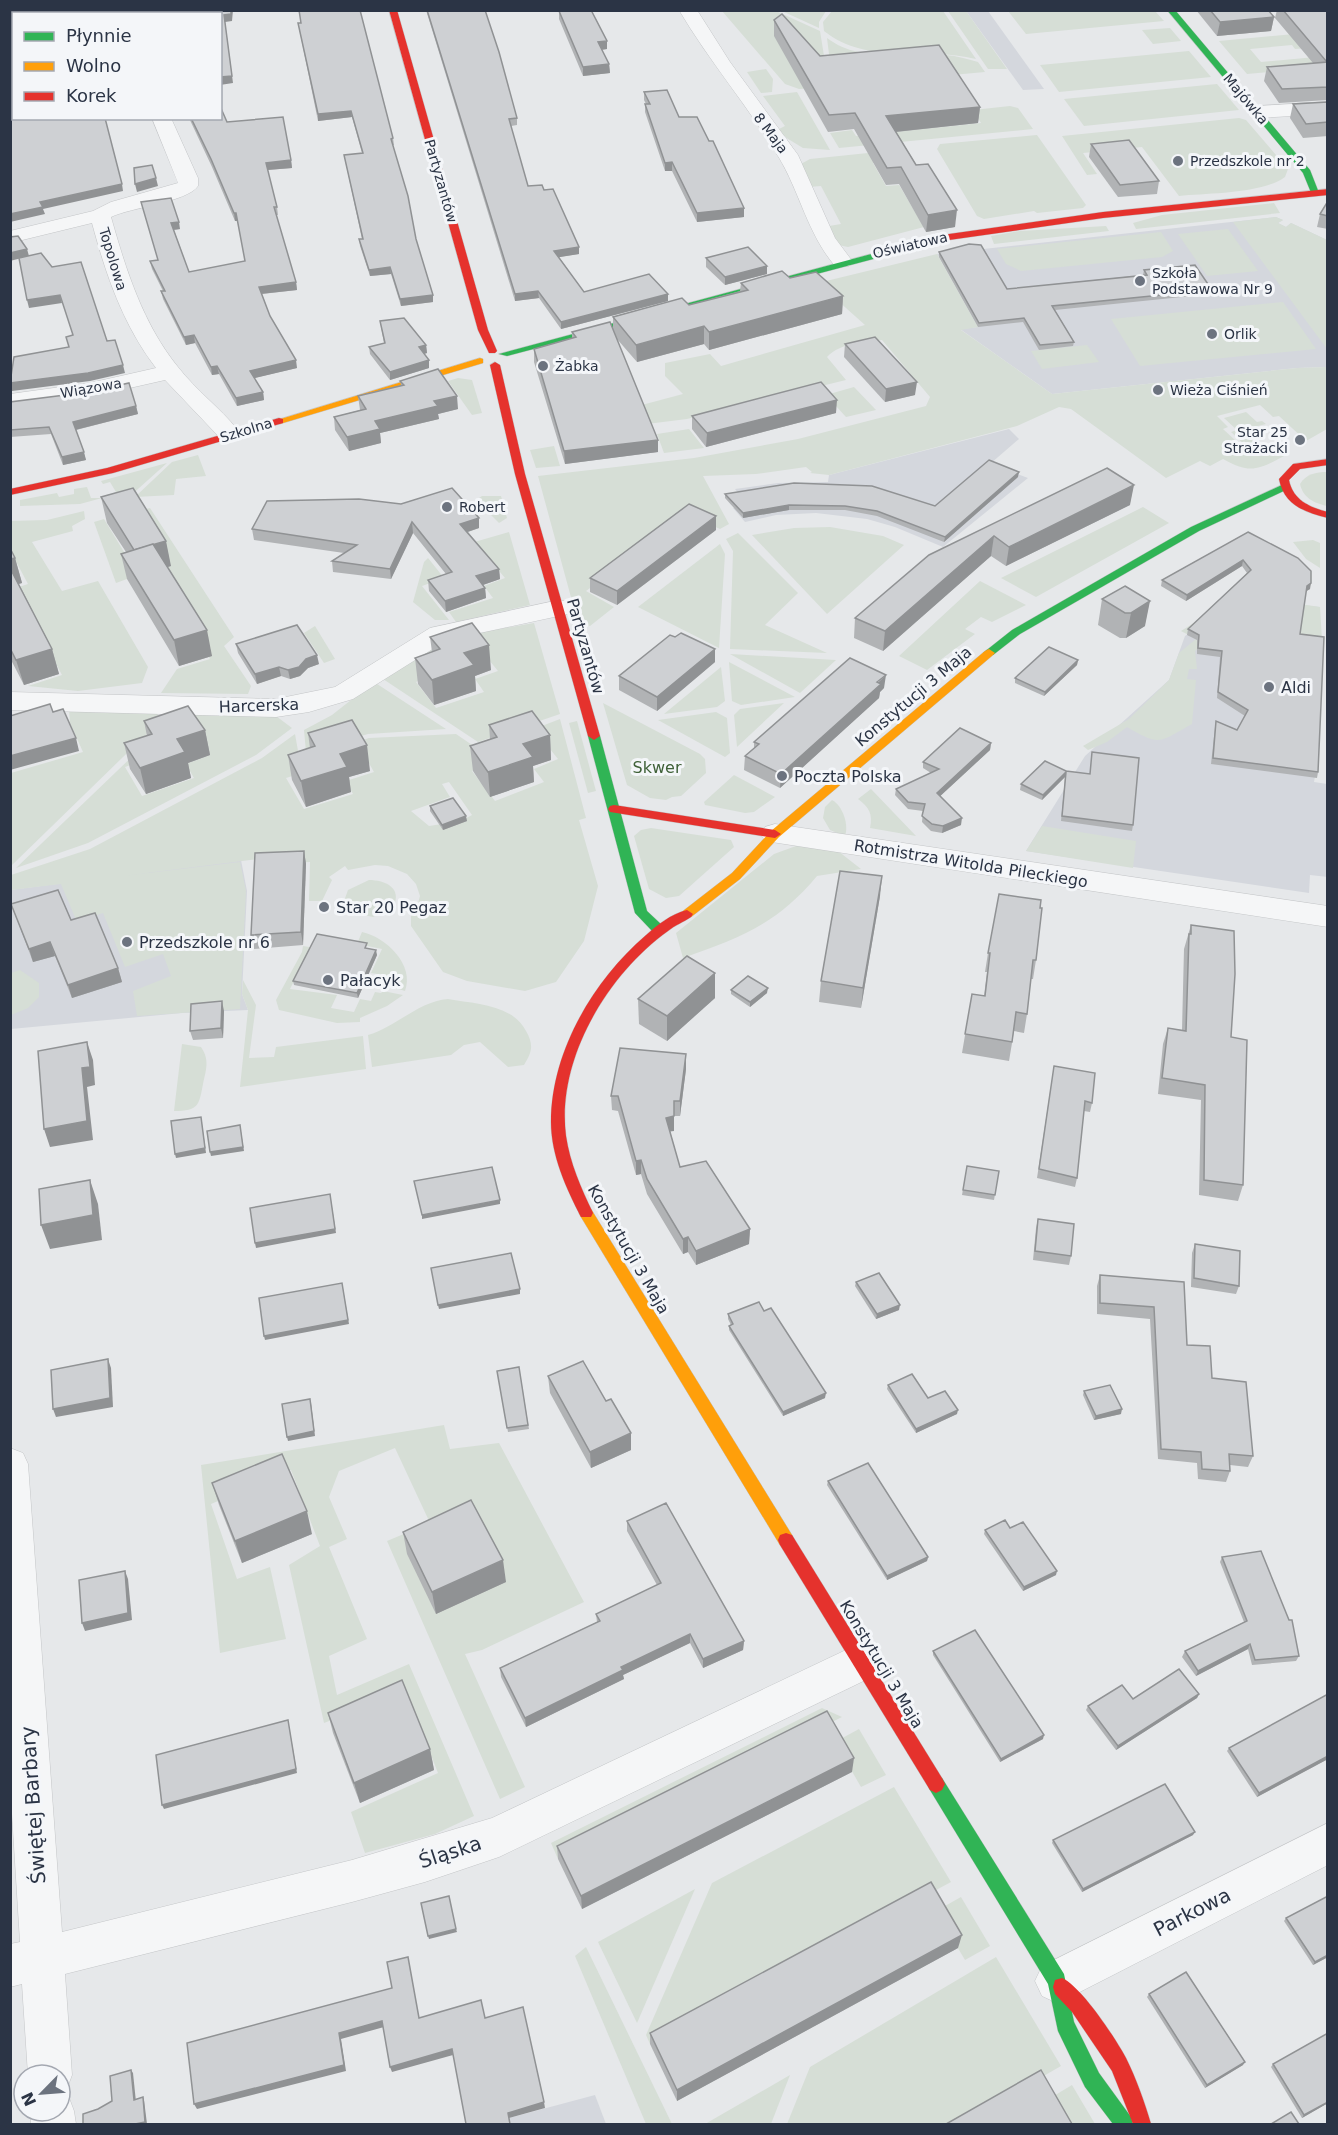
<svg xmlns="http://www.w3.org/2000/svg" width="1338" height="2135" font-family="'DejaVu Sans',sans-serif">
  <style>
    .built { fill: #d4d7dd }
    .green { fill: #d6ded6; fill-rule: evenodd }
    .lines { fill: none; stroke-linecap: round; stroke-linejoin: round }
    .street-casing { stroke: #c4c6c8; stroke-width: 1 }
    .fast-casing { stroke: #c4c6c8; stroke-width: 1 }
    .slow-casing { stroke: #c4c6c8; stroke-width: 1 }
    .jam-casing { stroke: #c4c6c8; stroke-width: 1 }
    .street { fill: #f5f6f7; fill-rule: evenodd }
    .fast { fill: #30b455; fill-rule: evenodd }
    .slow { fill: #ff9f0a; fill-rule: evenodd }
    .jam { fill: #e5322d; fill-rule: evenodd }
    .wall { fill: #b1b3b5 }
    .shaded-wall { fill: #909294 }
    .building { fill: #ced0d3; stroke: #909294; stroke-width: 1.5 }
    .poi-dot { fill: #6c737f; stroke: #f4f6f9; stroke-width: 2 }
    .labels { text-anchor: middle; stroke-width: 6; stroke-linejoin: round; paint-order: stroke }
    .far-street-label { font-size: 14px; fill: #2b3445; stroke: #f4f6f9 }
    .far-poi-label { font-size: 14px; fill: #2b3445; stroke: #f4f6f9; text-anchor: start }
    .street-label { font-size: 16px; fill: #2b3445; stroke: #f4f6f9 }
    .poi-label { font-size: 16px; fill: #2b3445; stroke: #f4f6f9; text-anchor: start }
    .park-label { font-size: 16px; fill: #3f6138; stroke: #f4f6f9 }
    .near-street-label { font-size: 20px; fill: #2b3445; stroke: #f4f6f9 }
  </style>
  <rect width="100%" height="100%" fill="#e6e8ea"/>
  <g class="built">
    <path d="M966 11H988L1044 89 1023 90Z"/>
    <path d="M1276 217 1283 220 1278 223 1286 227 1291 223 1327 240V367L1297 368 1052 394 960 329 978 327 937 254Z"/>
    <path d="M1009 429 1019 439 990 464 1028 478 943 547 895 527 867 519 816 513 776 515 745 522 733 508 748 505 735 489 778 483 828 482 829 475Z"/>
    <path d="M1240 598 1320 607 1318 760 1314 782 1327 784 1328 877 1310 875 1309 893 1026 851 1085 756 1169 680 1185 636Z"/>
    <path d="M241 860 247 891 242 994 248 1010 182 1013 11 1029 10 890Z"/>
    <path d="M595 2095 606 2124H510L509 2118Z"/>
  </g>
  <g class="green">
    <path d="M722 11H776L820 31 825 62 839 86 799 89 785 84Z"/>
    <path d="M782 11H826L819 22V28Z"/>
    <path d="M832 11H943L976 59C924 46 868 66 824 31L823 22Z"/>
    <path d="M948 11H966L1007 69H988Z"/>
    <path d="M1008 11H1155L1164 21 1026 34Z"/>
    <path d="M1170 28 1181 41 1153 44 1142 30Z"/>
    <path d="M1327 31 1324 47 1295 49 1292 45 1250 49 1261 62 1326 56 1323 67 1247 74 1219 41Z"/>
    <path d="M827 38C861 64 907 51 946 55 957 56 967 59 978 62L985 72 843 85 830 62Z"/>
    <path d="M1189 51 1211 77 1059 92 1040 65Z"/>
    <path d="M766 69 773 79 772 92 761 93 747 72Z"/>
    <path d="M1217 84 1239 110 1084 126 1064 99Z"/>
    <path d="M797 92 830 150 803 148 775 131 785 126 763 96Z"/>
    <path d="M1010 106 1018 108 1033 129 839 148 830 133 852 130 856 136 981 123 973 110Z"/>
    <path d="M1239 118 1246 120 1288 169 1285 177C1262 194 1208 193 1179 196L1142 147 1083 153 1097 174 1087 175 1062 136Z"/>
    <path d="M1037 135 1086 205 1083 208 1037 213 1034 211 984 219 977 216 937 149 940 144Z"/>
    <path d="M897 150 873 163 886 186 899 185 924 227 848 247 838 245 829 226 841 224 821 186 809 187 799 165 810 159Z"/>
    <path d="M1274 203 1280 213 1136 229 1133 223 1162 215Z"/>
    <path d="M1276 217 1283 220 1278 223 1286 227 1291 223 1327 240V349L1233 222Z"/>
    <path d="M1106 226 1109 231 994 244 991 236 1020 231Z"/>
    <path d="M1228 229 1258 271 1207 276 1178 234Z"/>
    <path d="M1161 232 1173 251 1162 257 1021 271 1006 264 997 249Z"/>
    <path d="M937 254 978 327 961 330 1052 394 1297 368 1327 367V429L1306 441 1279 416 1273 417 1260 405 1217 416 1228 427 1223 429 1248 452 1273 446 1284 456C1258 470 1250 474 1223 459L1210 466 1200 461 1166 478 1071 409 1059 407 1017 426 829 475 810 473 812 472 806 467 756 474 703 476 729 524 720 529 689 515 586 591 614 607 590 626 578 623 538 476 694 458 798 439 926 406 930 397 882 340C862 343 842 342 827 357L846 380 687 419 607 429 608 414 683 394 665 376V363L710 354 721 366 865 325 818 283Z"/>
    <path d="M1283 302 1316 349 1140 366 1111 319Z"/>
    <path d="M1087 345 1099 362 1042 369 1031 351Z"/>
    <path d="M458 378 472 380 482 413 472 415 448 381Z"/>
    <path d="M854 387 876 410 846 417 826 395Z"/>
    <path d="M1246 412 1257 422 1262 421 1266 424 1250 428 1260 438 1253 440 1256 444 1246 446 1231 432 1237 430 1224 418Z"/>
    <path d="M689 429 704 448 664 453 657 434Z"/>
    <path d="M554 446 560 466 536 468 530 450Z"/>
    <path d="M198 455 206 476 176 479 174 495 135 497 172 462Z"/>
    <path d="M167 463 129 497 108 498 107 495 116 492 110 482 103 484 101 481Z"/>
    <path d="M1327 472V506C1314 503 1303 498 1300 484 1306 474 1316 472 1327 472Z"/>
    <path d="M87 487 91 498H102L80 504 20 506V500L57 493 59 497 74 494V489Z"/>
    <path d="M482 496H501L507 518 499 523 476 500Z"/>
    <path d="M1143 507 1169 523 1036 597 1001 578Z"/>
    <path d="M150 508 234 637 224 646 251 686 248 694 161 693 177 669 210 659 158 573 170 570 134 512Z"/>
    <path d="M84 511 85 519 72 526 73 531 32 542 62 591 98 581 148 667 142 683 78 691 28 686 62 675 16 588 28 584 11 552 10 521 47 520Z"/>
    <path d="M104 519 138 575 116 583 94 522Z"/>
    <path d="M830 527 883 536 904 545 827 614 752 535 794 528Z"/>
    <path d="M509 532 530 605 456 622 449 612 493 598 484 586 505 578 485 554H433Z"/>
    <path d="M738 533 798 593 765 625 827 653 730 649 733 551 726 539Z"/>
    <path d="M1313 540 1320 543V568L1306 559 1293 542Z"/>
    <path d="M720 544 725 554 719 648 638 607Z"/>
    <path d="M428 558 444 578 422 586 449 620H435L413 602 424 562Z"/>
    <path d="M980 581 1026 605 992 622 981 617 965 629 975 634 927 670 899 656Z"/>
    <path d="M1254 597 1320 607 1322 640 1208 639 1195 651 1197 669H1189L1187 679 1196 680 1192 724C1159 742 1161 747 1127 727L1107 742 1088 750 1083 746 1129 719 1169 680 1179 653 1196 639 1181 631 1208 614Z"/>
    <path d="M534 623 560 714 478 742 380 677 418 653 435 674 416 682 436 708 484 692 475 679 498 671 476 644 431 659 423 649 439 639Z"/>
    <path d="M315 626 335 659 324 663 304 633Z"/>
    <path d="M730 654 836 660 800 693Z"/>
    <path d="M729 662 795 697 741 705 732 701Z"/>
    <path d="M721 667 725 701 717 707 664 714Z"/>
    <path d="M374 682 446 729 368 734 306 752 304 730 332 715Z"/>
    <path d="M603 703 700 754 705 759 706 773 681 796 672 797 666 800 650 798 627 785Z"/>
    <path d="M784 703 737 747 734 715 740 709Z"/>
    <path d="M69 710 157 713 160 721 11 866V773L83 752 70 723Z"/>
    <path d="M184 712 276 716 292 728 256 755 88 843 16 868 141 748 147 759 125 767 142 796 194 778 186 764 210 755Z"/>
    <path d="M716 712 727 718 730 753 725 757 658 720Z"/>
    <path d="M560 719 586 818 579 820 598 886 584 941 556 982 525 991 467 981 443 972 411 926V915L417 907 420 896 416 884 407 874 388 866 375 865 348 870 345 866 329 877 332 880 322 901H309L310 862 270 864 266 858 122 876 240 862 246 891 240 1009 137 1016 133 991 171 976 163 954 125 967 103 913 77 922 61 884 11 890V875L90 849 262 758 295 734 302 773 286 778 304 809 353 794 346 781 374 772 357 742 369 738 456 734 481 751 491 764 472 771 495 801 544 782 534 769 558 759 534 729ZM449 782 472 815 461 821 429 826 411 811 450 797 442 784Z"/>
    <path d="M577 721 596 791 588 793 569 723Z"/>
    <path d="M734 775 775 797 754 812 745 813 705 805 704 802Z"/>
    <path d="M871 789 916 836 870 828C873 814 869 807 858 799Z"/>
    <path d="M832 800C843 806 849 825 845 836L830 830 823 818 825 807Z"/>
    <path d="M1042 826 1136 841 1133 868 1026 851Z"/>
    <path d="M651 828 731 840 734 847 679 896 666 898 649 889 634 836 641 830Z"/>
    <path d="M796 846 838 851 861 869 817 876C777 924 740 938 683 958L676 933 774 854Z"/>
    <path d="M369 880C385 880 403 888 393 907L373 917 350 912 344 901 348 890Z"/>
    <path d="M362 932C386 937 415 965 405 991L379 983 383 975 371 973 382 949 357 944Z"/>
    <path d="M303 946 316 948 301 967 290 989 337 995 331 1008 354 1012 360 999 371 1001 375 992 381 993 383 991 403 995 387 1006 360 1018V1022L337 1023 279 1010 276 1000 302 952Z"/>
    <path d="M20 970 39 983V997L28 1008 11 1015V973Z"/>
    <path d="M243 980 256 1005 249 1058 274 1057 276 1047 363 1036 366 1069 240 1087 248 1010 242 994Z"/>
    <path d="M448 999C475 1004 512 1004 526 1031 534 1045 532 1052 524 1065L508 1067 480 1042 464 1045 451 1055 372 1067 368 1035C396 1027 419 1001 448 999Z"/>
    <path d="M182 1044 201 1047C210 1060 206 1070 203 1084 199 1105 199 1111 174 1111Z"/>
    <path d="M444 1425 450 1449 499 1443 584 1602 482 1650 465 1654 525 1787 500 1799 387 1541 430 1523 395 1448 339 1471 329 1497 347 1539 329 1547 367 1639 329 1656 337 1695 409 1664 474 1816 435 1834 365 1853 351 1812 438 1773 406 1691 324 1723 289 1565 320 1546 291 1470 211 1504 237 1579 270 1567 286 1639 220 1653 201 1465Z"/>
    <path d="M822 1708 842 1717 558 1859 551 1843Z"/>
    <path d="M859 1729 886 1775 861 1787 835 1742Z"/>
    <path d="M894 1787 951 1882 650 2044 646 2035 712 1883Z"/>
    <path d="M695 1889 637 2023 598 1942Z"/>
    <path d="M961 1897 990 1946 965 1960 936 1911Z"/>
    <path d="M586 1947 672 2124H646L575 1956Z"/>
    <path d="M996 1957 1061 2066 961 2124H787L810 2067Z"/>
    <path d="M790 2075 771 2124H705Z"/>
    <path d="M1072 2085 1095 2124H1061L1047 2100Z"/>
  </g>
  <g class="lines">
    <defs>
      <g id="street">
        <path d="M68 10H86L88 13 66 14Z"/>
        <path d="M679 10H697L730 62 798 155 835 238 853 262 849 266H835C807 233 800 192 778 156 748 106 709 61 679 10Z"/>
        <path d="M1328 102V114L1257 118 1247 112 1257 106Z"/>
        <path d="M152 118H171L198 178V186C187 202 132 207 111 217 126 270 143 324 178 367 196 390 220 408 238 430L242 435 238 440H222L165 380 90 397 10 408V394L90 383 156 368C123 325 106 275 92 223L10 243V231L93 211 111 202 178 183Z"/>
        <path d="M559 600 568 602 572 608 568 614 447 640 353 699 309 712 276 717 10 710V692L276 699 335 687 430 628Z"/>
        <path d="M775 824 1328 906V927L765 841 761 834 765 827Z"/>
        <path d="M10 1448 23 1453 28 1464 62 1932 352 1860 492 1818 848 1649 862 1644 876 1649 882 1662 876 1675 499 1857 425 1882 352 1902 65 1974 72 2075 66 2091 61 2092 68 2095 74 2111 76 2124H31L30 2111H60V2075H28L22 1984 10 1987V1944L20 1942 10 1782Z"/>
        <path d="M1328 1823V1865L1072 1996 1057 2003 1042 1996 1035 1981 1042 1966Z"/>
      </g>
      <g id="fast">
        <path d="M1167 10H1175L1310 170 1319 193 1318 195H1312L1303 173Z"/>
        <path d="M942 235 946 238 945 240 507 356 499 354Z"/>
        <path d="M1284 484 1289 487 1288 489 1199 531 1020 634 993 655H985L983 653 1012 630 1191 527Z"/>
        <path d="M594 732 600 736 647 911 664 927 665 930 664 933H654L635 913 588 736Z"/>
        <path d="M936 1775 942 1778 1064 1974 1074 2022 1099 2073 1131 2117 1133 2124H1113L1085 2087 1058 2031 1048 1984 930 1790 927 1784 930 1778Z"/>
      </g>
      <g id="slow">
        <path d="M480 358 483 359V363L283 423 279 424 274 421Z"/>
        <path d="M989 649 995 653 993 655 779 837 740 879 691 917H683L681 914 683 911 732 873 771 831 985 651Z"/>
        <path d="M586 1207 591 1209 792 1535 794 1540 792 1545 786 1547 780 1545 581 1217 579 1213 581 1209Z"/>
      </g>
      <g id="jam">
        <path d="M389 10H397L488 330 497 351 495 353H489L478 330Z"/>
        <path d="M1328 189V195L1103 218 942 241 938 238 942 235 1103 212Z"/>
        <path d="M495 362 500 365 525 474 600 736 594 740 588 736 515 474 490 365Z"/>
        <path d="M279 418 283 419V423L113 473 10 495V489L107 468Z"/>
        <path d="M1328 459V465L1300 469 1289 480C1293 500 1309 507 1328 512V518C1304 512 1284 505 1279 479L1293 464Z"/>
        <path d="M614 805 775 830 781 834 775 838 610 812 608 809 610 806Z"/>
        <path d="M687 910 693 914 691 917C684 922 675 925 668 931 608 974 556 1059 566 1136 570 1163 581 1188 593 1213L591 1217H581C566 1188 551 1155 551 1122 551 1052 593 981 645 936 657 925 671 914 687 910Z"/>
        <path d="M786 1533 792 1535 942 1778 945 1784 942 1790 936 1793 930 1790 780 1545 778 1540 780 1535Z"/>
        <path d="M1062 1978C1081 1986 1116 2039 1126 2058 1136 2078 1145 2103 1151 2124H1133L1112 2071 1072 2012 1055 1994 1053 1987 1055 1980Z"/>
      </g>
    </defs>
    <use href="#street" class="street-casing"/>
    <use href="#fast" class="fast-casing"/>
    <use href="#slow" class="slow-casing"/>
    <use href="#jam" class="jam-casing"/>
    <use href="#street" class="street"/>
    <use href="#fast" class="fast"/>
    <use href="#slow" class="slow"/>
    <use href="#jam" class="jam"/>
  </g>
  <g class="wall">
    <path d="M426 10H485L517 118V125L511 126 528 186 579 254 559 257 584 292 668 301 561 329 539 298 515 301Z"/>
    <path d="M1196 10H1268L1274 17 1271 31 1217 36Z"/>
    <path d="M1277 10H1325L1328 13V100L1279 103 1264 81 1267 67 1313 63 1275 18Z"/>
    <path d="M559 11 607 41V49L602 50 609 64 610 73 583 76 559 19Z"/>
    <rect x="10" y="16" width="4" height="21"/>
    <path d="M774 20 820 56 980 107 978 123 896 132 955 227 926 232 899 184 886 185 854 129 828 132 774 36Z"/>
    <path d="M298 23 393 138 394 145H393L416 239 433 295V302L401 306 391 274 370 276 360 246 359 239H362L344 155 362 153 352 117 318 121Z"/>
    <path d="M644 92 679 117 744 208V217L697 222 672 171H665L645 112V104H646L644 100Z"/>
    <path d="M1328 102V136L1303 138 1290 118 1293 104Z"/>
    <path d="M189 118H220L291 160 292 168 267 170 277 207 278 215H276L296 282 297 290 262 294 270 316 297 368 254 378 263 392 264 400 237 406 219 374 212 375 195 343 186 345 163 299 161 291H163L152 269 150 261 158 260 141 202 180 229 174 230 189 272 245 261 238 221H235L212 167Z"/>
    <path d="M1091 144 1159 181 1157 194 1118 197 1089 157Z"/>
    <path d="M1328 201V229L1317 227 1320 214Z"/>
    <path d="M939 252 1007 289 1143 275 1144 270 1212 290 1211 294 1055 310 1074 342 1073 346 1039 350 1023 322 978 327 939 257Z"/>
    <path d="M706 258 767 266V274L725 285 706 267Z"/>
    <path d="M790 278 843 296 842 314 709 350 704 344 637 362 617 339 658 452 565 464 534 362V349L572 338V332L613 329V317L689 305 740 291 741 283Z"/>
    <path d="M380 321 426 345 427 353 424 354 429 368 390 380 370 354 369 347 384 343Z"/>
    <path d="M845 344 915 395 885 402 844 357Z"/>
    <path d="M400 381 458 409 438 414 439 419 380 433 381 443 349 451 335 430 334 417 360 410 358 396 401 385Z"/>
    <path d="M10 402 136 406 138 414 76 430 86 460 63 465 51 434 10 437Z"/>
    <path d="M836 413 706 447 692 429V416Z"/>
    <path d="M1107 468 1130 505 1006 566 991 556 883 651 854 638 855 618Z"/>
    <path d="M1018 477 944 542 877 516 845 510H789L743 518 725 498V494L935 506Z"/>
    <path d="M101 497 171 566 167 567 212 656 179 666 127 579 121 554 126 552 107 523Z"/>
    <path d="M479 518V528L468 532 499 569 500 579 483 585 485 588 486 598 446 612 429 591 428 580 446 574 413 533 391 579 333 572 332 561 344 553 254 540 252 529Z"/>
    <path d="M716 530 617 605 590 592V578Z"/>
    <path d="M1248 532 1310 589 1306 591 1300 634 1318 772 1317 778 1211 764 1215 727 1216 721 1237 730 1245 716 1217 698 1220 657 1197 654V640L1187 635 1188 629 1247 573 1242 566 1186 601 1161 586 1162 580Z"/>
    <path d="M10 548 15 558 22 583 19 584 52 649 59 674 24 685 10 658Z"/>
    <path d="M1125 586 1145 626 1126 638H1120L1098 625 1102 599Z"/>
    <path d="M430 637 491 670 475 676 476 691 434 705 418 684 415 658 432 652Z"/>
    <path d="M236 644 319 664 308 668 300 676 290 679 281 676 257 684 238 653Z"/>
    <path d="M1078 660 1077 665 1044 696 1015 683V678Z"/>
    <path d="M715 662 657 711 619 690V676Z"/>
    <path d="M884 688 880 692 879 698 780 788 744 770 745 756 754 748V742Z"/>
    <path d="M144 721 205 730 210 755 188 763 191 778 146 794 130 769 124 743 147 736Z"/>
    <path d="M489 725 550 735 551 760 533 766 534 782 490 797 473 771 470 746 490 739Z"/>
    <path d="M308 733 370 771 349 777 351 792 306 807 292 780 288 755 310 748Z"/>
    <path d="M991 743 990 750 940 796 961 825 942 833 931 831 922 822 923 811 908 809 895 795 896 789 931 773 923 768V762Z"/>
    <path d="M1092 752 1133 825 1132 831 1061 821 1065 777 1042 800 1020 790 1021 784 1066 771 1090 774Z"/>
    <path d="M430 806 467 821 443 830 430 811Z"/>
    <path d="M304 851 306 864 303 945 254 949 251 935Z"/>
    <path d="M880 896 861 1008 819 1002 821 981Z"/>
    <path d="M11 904 71 920 118 968 122 982 72 998 55 956 33 962Z"/>
    <path d="M1191 925 1231 1037 1243 1185 1238 1201 1199 1195 1201 1100 1158 1094 1163 1044 1168 1028 1182 1030 1184 949Z"/>
    <path d="M368 948V949L377 955 358 998 294 985 293 981Z"/>
    <path d="M988 953 1036 960 1033 979H1031L1027 1014 1024 1033 1014 1031 1009 1061 962 1053 972 994 984 996 987 972H985Z"/>
    <path d="M715 973V998L667 1041 639 1024 638 999Z"/>
    <path d="M731 990 767 993 750 1007 731 994Z"/>
    <path d="M224 1011 223 1038 193 1040 190 1031Z"/>
    <path d="M686 1054V1069L680 1116H674V1131H670L680 1167 750 1229 749 1244 696 1265 688 1252 683 1254 647 1194 641 1174 636 1175 618 1111 612 1110 611 1096Z"/>
    <path d="M1054 1066 1092 1103 1090 1112 1084 1111 1077 1178 1075 1187 1037 1178Z"/>
    <path d="M967 1166 999 1171 994 1200 962 1195Z"/>
    <path d="M1038 1219 1071 1256 1069 1265 1033 1260 1036 1228Z"/>
    <path d="M1195 1244 1239 1286 1236 1294 1191 1287 1192 1253Z"/>
    <path d="M1100 1275 1184 1282 1187 1345 1212 1378 1253 1456 1248 1467 1230 1465V1471L1226 1482 1198 1479 1197 1463 1158 1459 1150 1319 1097 1314V1286Z"/>
    <path d="M856 1282 899 1310 876 1319 855 1286Z"/>
    <path d="M728 1314 825 1398 783 1416 729 1330V1326L731 1325 728 1319Z"/>
    <path d="M519 1367 529 1429 508 1432 497 1371Z"/>
    <path d="M548 1376 631 1450 591 1468 550 1393Z"/>
    <path d="M888 1385 928 1398 957 1414 916 1433 887 1389Z"/>
    <path d="M1084 1391 1121 1414 1094 1420 1083 1395Z"/>
    <path d="M828 1481 928 1557 927 1561 887 1580 827 1485Z"/>
    <path d="M212 1483 312 1534 242 1563 219 1505Z"/>
    <path d="M627 1521 744 1641 743 1650 703 1668 690 1643 623 1675 624 1679 526 1727 501 1677 500 1668 597 1622 596 1614 657 1585 627 1531Z"/>
    <path d="M1010 1528 1056 1575 1023 1591 984 1534 985 1530Z"/>
    <path d="M403 1532 506 1582 436 1614 407 1554Z"/>
    <path d="M1222 1557 1289 1620 1299 1656 1296 1661 1252 1665 1248 1649 1196 1676 1182 1657 1185 1651 1244 1622 1220 1562Z"/>
    <path d="M933 1651 1043 1739 1000 1762 933 1655Z"/>
    <path d="M1199 1694 1197 1698 1116 1750 1086 1710 1088 1706 1133 1699Z"/>
    <path d="M1328 1694V1759L1257 1797 1227 1751 1229 1748Z"/>
    <path d="M328 1713 430 1749 434 1770 360 1803 333 1733Z"/>
    <path d="M852 1772 582 1909 558 1859 557 1846Z"/>
    <path d="M1193 1835 1082 1892 1052 1843 1053 1840Z"/>
    <path d="M1286 1918 1328 1957 1313 1965 1284 1921Z"/>
    <path d="M958 1948 677 2101 650 2044V2033Z"/>
    <path d="M1149 1994 1243 2065 1205 2088 1147 1997Z"/>
    <path d="M1273 2064 1328 2103 1302 2118 1271 2067Z"/>
  </g>
  <g class="shaded-wall">
    <path d="M231 10H233L232 21 225 22 233 83 220 85 224 15Z"/>
    <path d="M1274 17 1271 31 1217 36 1220 22Z"/>
    <path d="M607 41V49L598 50V42Z"/>
    <path d="M609 64 610 73 583 76V67Z"/>
    <path d="M980 107 978 123 885 133 886 116Z"/>
    <path d="M351 111 352 117 318 121V114Z"/>
    <path d="M291 160 292 168 267 170 266 163Z"/>
    <path d="M672 162V171H665V163Z"/>
    <path d="M156 178 158 186 137 192 135 184Z"/>
    <path d="M122 184 123 191 43 209 45 214 10 222V214L40 202Z"/>
    <path d="M744 208V217L697 222V213Z"/>
    <path d="M957 210 955 227 926 232 928 215Z"/>
    <path d="M234 213H236L238 221H235Z"/>
    <path d="M179 222 180 229 172 230 171 223Z"/>
    <path d="M579 247V254L554 258V251Z"/>
    <path d="M27 249 29 256 10 261V253Z"/>
    <path d="M767 266V274L725 285V277Z"/>
    <path d="M390 267 391 274 370 276 369 270Z"/>
    <path d="M296 282 297 290 260 294 259 287Z"/>
    <path d="M538 291 539 298 515 301V294Z"/>
    <path d="M668 294V301L561 329V322Z"/>
    <path d="M60 295 62 303 29 308 27 300Z"/>
    <path d="M433 295V302L401 306 400 299Z"/>
    <path d="M843 296 842 314 709 350V332Z"/>
    <path d="M704 326V344L637 362 636 345Z"/>
    <path d="M194 335 195 343 186 345 184 337Z"/>
    <path d="M426 345 427 353 420 355 419 347Z"/>
    <path d="M296 360 297 368 251 379 250 371Z"/>
    <path d="M429 360V368L390 380V372Z"/>
    <path d="M123 365 125 373 90 381 12 391 10 385V383Z"/>
    <path d="M217 366 219 374 212 375 211 367Z"/>
    <path d="M917 382 915 395 885 402 886 389Z"/>
    <path d="M263 392 264 400 237 406 236 398Z"/>
    <path d="M457 396 458 409 438 414 439 419 380 433 381 443 349 451 347 437 375 421 434 401Z"/>
    <path d="M837 400 836 413 706 447 707 433Z"/>
    <path d="M136 406 138 414 75 430 73 422Z"/>
    <path d="M658 440V452L565 464 564 451Z"/>
    <path d="M84 452 86 460 63 465 62 457Z"/>
    <path d="M1019 472 1018 477 944 542 945 537Z"/>
    <path d="M1134 485 1130 505 1006 566 1009 547Z"/>
    <path d="M789 505V510L743 518V513Z"/>
    <path d="M716 516V530L617 605V591Z"/>
    <path d="M479 518V528L461 534 460 524Z"/>
    <path d="M412 522 413 533 391 579 390 569Z"/>
    <path d="M994 536 991 556 883 651 885 631Z"/>
    <path d="M166 541 171 566 140 575 134 550Z"/>
    <path d="M15 558 22 583 14 585 10 574V559Z"/>
    <path d="M1243 560 1242 566 1186 601 1187 595Z"/>
    <path d="M499 569 500 579 477 587 476 576Z"/>
    <path d="M1311 583 1310 589 1305 592 1307 586Z"/>
    <path d="M485 588 486 598 446 612 445 601Z"/>
    <path d="M1150 601 1145 626 1126 638 1131 613Z"/>
    <path d="M207 630 212 656 179 666 174 640Z"/>
    <path d="M489 645 491 670 475 676 476 691 434 705 432 680 464 653Z"/>
    <path d="M52 649 59 674 24 685 16 660Z"/>
    <path d="M715 649V662L657 711V697Z"/>
    <path d="M317 655 319 664 308 668 300 676 290 679 288 670 306 659Z"/>
    <path d="M1078 660 1077 665 1044 696 1045 692Z"/>
    <path d="M279 667 281 676 257 684 255 674Z"/>
    <path d="M886 675 884 688 880 692 879 698 780 788 781 774Z"/>
    <path d="M205 730 210 755 188 763 191 778 146 794 140 768 177 739Z"/>
    <path d="M550 735 551 760 533 766 534 782 490 797 488 772 523 744Z"/>
    <path d="M76 738 79 751 10 770V756Z"/>
    <path d="M991 743 990 750 936 800 937 793Z"/>
    <path d="M367 745 370 771 349 777 351 792 306 807 301 781 340 754Z"/>
    <path d="M1066 772 1065 777 1042 800 1043 795Z"/>
    <path d="M466 816 467 821 443 830 442 825Z"/>
    <path d="M962 818 961 825 942 833 943 826Z"/>
    <path d="M304 851 306 864 303 945 301 932Z"/>
    <path d="M882 876 880 896 861 1008 863 988Z"/>
    <path d="M50 942 55 956 33 962 29 949Z"/>
    <path d="M376 950 377 955 358 998 357 993Z"/>
    <path d="M118 968 122 982 72 998 68 985Z"/>
    <path d="M715 973V998L667 1041V1016Z"/>
    <path d="M768 988 767 993 750 1007V1002Z"/>
    <path d="M222 1001 224 1011 223 1038 221 1028Z"/>
    <path d="M87 1042 93 1060 95 1085 87 1087 93 1140 50 1147 44 1129 82 1068Z"/>
    <path d="M686 1054V1069L680 1116V1101Z"/>
    <path d="M674 1101V1131L666 1132V1118Z"/>
    <path d="M201 1117 206 1153 176 1158 175 1154Z"/>
    <path d="M240 1125 244 1151 211 1156 210 1152Z"/>
    <path d="M641 1160V1174L636 1175V1161Z"/>
    <path d="M90 1180 98 1204 102 1240 50 1249 41 1225Z"/>
    <path d="M330 1194 336 1233 256 1248 255 1243Z"/>
    <path d="M500 1200V1204L422 1219V1215Z"/>
    <path d="M750 1229 749 1244 696 1265V1251Z"/>
    <path d="M688 1237V1252L683 1254V1239Z"/>
    <path d="M342 1283 349 1324 265 1340 264 1336Z"/>
    <path d="M520 1289V1294L439 1309 438 1305Z"/>
    <path d="M900 1305 899 1310 876 1319 877 1314Z"/>
    <path d="M108 1359 111 1368 113 1407 56 1417 53 1409Z"/>
    <path d="M826 1393 825 1398 783 1416V1412Z"/>
    <path d="M311 1403 315 1436 288 1441 287 1437Z"/>
    <path d="M1122 1409 1121 1414 1094 1420 1096 1416Z"/>
    <path d="M958 1410 957 1414 916 1433V1429Z"/>
    <path d="M631 1433V1450L591 1468 590 1452Z"/>
    <path d="M307 1511 312 1534 242 1563 235 1541Z"/>
    <path d="M928 1557 927 1561 887 1580V1576Z"/>
    <path d="M503 1560 506 1582 436 1614 432 1592Z"/>
    <path d="M125 1571 128 1579 132 1620 85 1631 82 1623Z"/>
    <path d="M1057 1571 1056 1575 1023 1591 1024 1587Z"/>
    <path d="M690 1634V1643L623 1675 624 1679 526 1727 525 1718 621 1667Z"/>
    <path d="M744 1641 743 1650 703 1668V1659Z"/>
    <path d="M1250 1644 1248 1649 1196 1676 1198 1671Z"/>
    <path d="M1199 1694 1197 1698 1116 1750 1118 1746Z"/>
    <path d="M288 1720 297 1773 164 1809 162 1805Z"/>
    <path d="M1044 1735 1043 1739 1000 1762 1001 1759Z"/>
    <path d="M430 1749 434 1770 360 1803 354 1783Z"/>
    <path d="M1328 1756V1759L1257 1797 1259 1793Z"/>
    <path d="M854 1758 852 1772 582 1909 581 1896Z"/>
    <path d="M1195 1832 1193 1835 1082 1892 1083 1889Z"/>
    <path d="M456 1929 457 1932 429 1939 428 1936Z"/>
    <path d="M962 1935 958 1948 677 2101V2090Z"/>
    <path d="M1328 1955V1957L1313 1965 1315 1962Z"/>
    <path d="M382 2021 384 2027 341 2039 346 2071 197 2109 194 2104 339 2033Z"/>
    <path d="M452 2049 453 2055 392 2072 390 2067Z"/>
    <path d="M1245 2062 1243 2065 1205 2088 1207 2085Z"/>
    <path d="M131 2070 133 2073 136 2102 134 2100Z"/>
    <path d="M143 2097 144 2100 147 2124H135Z"/>
    <path d="M544 2102 545 2108 509 2118 508 2113Z"/>
    <path d="M1328 2102V2103L1302 2118 1304 2115Z"/>
  </g>
  <g class="building">
    <path d="M15 10H46L45 14H14Z"/>
    <path d="M123 10H153L154 14H123Z"/>
    <path d="M192 10H231V14L224 15 232 76 220 77V14H192Z"/>
    <path d="M299 10H360L393 138 391 139 408 196 416 239 433 295 400 299 390 267 369 270 359 239H363L344 155 363 153 351 111 318 114 298 23H301Z"/>
    <path d="M427 10H485L499 52 517 118 509 119 528 186 542 185 544 190 553 189 579 247 554 251 584 292 649 274 668 294 561 322 538 291 515 294Z"/>
    <path d="M563 10H591L607 41 598 42 609 64 583 67 559 11Z"/>
    <path d="M1210 10H1268L1274 17 1220 22Z"/>
    <path d="M1283 10H1325L1328 13V87L1282 89 1267 67 1327 62Z"/>
    <path d="M782 14 820 56 939 45 980 107 886 116 916 165 928 164 957 210 928 215 901 167 887 168 855 113 829 115 774 20Z"/>
    <rect x="10" y="16" width="4" height="14"/>
    <path d="M14 68V118H105L122 184 40 202 43 207 10 214V70Z"/>
    <path d="M667 90 679 117H697L709 141H713L744 208 697 213 672 162 665 163 645 104H650L644 92Z"/>
    <path d="M1328 102V122L1306 124 1293 104Z"/>
    <path d="M220 106 227 122 283 117 291 160 266 163 277 207H274L296 282 259 287 270 316 296 360 250 371 263 392 236 398 217 366 211 367 194 335 184 337 161 291H165L150 261 158 260 141 202 171 198 179 222 171 223 189 272 245 261 236 213H234L211 159 191 118H220Z"/>
    <path d="M1129 140 1159 181 1120 185 1091 144Z"/>
    <path d="M152 165 156 178 135 184 134 168Z"/>
    <path d="M1328 201V216L1320 214Z"/>
    <path d="M18 236 27 249 10 253V237Z"/>
    <path d="M969 244 981 245 1007 289 1147 275 1144 270 1195 265 1212 290 1052 306 1074 342 1040 345 1024 318 979 323 939 252Z"/>
    <path d="M748 247 767 266 725 277 706 258Z"/>
    <path d="M41 253 52 267 81 262 107 341 115 340 123 365 88 373 10 383 14 357 69 347 66 337 73 335 60 295 27 300 19 258Z"/>
    <path d="M782 271 790 278 816 272 843 296 709 332 704 326 636 345 613 317 682 298 689 305 748 290 741 283Z"/>
    <path d="M404 318 426 345 419 347 429 360 390 372 369 347 385 343 380 321Z"/>
    <path d="M610 322 658 440 564 451 534 349 576 337 572 332Z"/>
    <path d="M875 337 917 382 886 389 845 344Z"/>
    <path d="M438 369 457 396 434 401 438 406 375 421 380 429 347 437 334 417 366 409 358 396 404 385 400 381Z"/>
    <path d="M821 382 837 400 707 433 692 416Z"/>
    <path d="M129 383 136 406 73 422 84 452 62 457 49 427 10 430V402L89 392Z"/>
    <path d="M989 460 1019 472 945 537 877 511 845 506 789 505 743 513 725 494 794 483 872 486 935 506Z"/>
    <path d="M1107 468 1134 485 1009 547 994 536 885 631 855 618 929 555Z"/>
    <path d="M133 488 166 541 134 550 101 497Z"/>
    <path d="M452 488 479 518 460 524 499 569 476 576 485 588 445 601 428 580 452 572 412 522 390 569 332 561 357 545 252 529 267 501 359 499 401 504Z"/>
    <path d="M689 504 716 516 617 591 590 578Z"/>
    <path d="M1248 532 1298 558 1311 571V583L1307 586 1300 634 1324 637 1318 772 1213 758 1216 721 1237 730 1248 710 1218 692 1222 651 1198 648 1199 635 1188 629 1251 570 1243 560 1187 595 1162 580Z"/>
    <path d="M153 544 207 630 174 640 121 554Z"/>
    <path d="M10 548 15 558 10 559Z"/>
    <path d="M10 568 52 649 16 660 10 648Z"/>
    <path d="M1125 586 1150 601 1131 613H1125L1102 599Z"/>
    <path d="M472 623 489 645 464 653 474 665 432 680 415 658 440 649 430 637Z"/>
    <path d="M297 625 317 655 306 659 299 667 288 670 279 667 255 674 236 644Z"/>
    <path d="M681 633 715 649 657 697 619 676 670 635 675 637Z"/>
    <path d="M1049 647 1078 660 1045 692 1015 678Z"/>
    <path d="M850 658 886 675 877 682 881 684 781 774 745 756 759 744 754 742Z"/>
    <path d="M50 704 53 712 63 709 76 738 10 756V716Z"/>
    <path d="M188 706 205 730 177 739 185 752 140 768 124 743 152 734 144 721Z"/>
    <path d="M532 711 550 735 523 744 533 757 488 772 470 746 497 737 489 725Z"/>
    <path d="M352 720 367 745 340 754 347 767 301 781 288 755 315 746 308 733Z"/>
    <path d="M960 728 991 743 937 793 962 818 943 826 932 824 922 816 925 804 908 802 896 789 939 769 923 762Z"/>
    <path d="M1092 752 1139 758 1133 825 1062 816 1066 772 1043 795 1021 784 1045 761 1066 771 1090 774Z"/>
    <path d="M453 798 466 816 442 825 430 806Z"/>
    <path d="M304 851 301 932 251 935 255 853Z"/>
    <path d="M840 871 882 876 863 988 821 981Z"/>
    <path d="M58 890 71 920 95 913 118 968 68 985 50 942 29 949 11 904Z"/>
    <path d="M999 894 1041 900 1040 908H1042L1036 960H1033L1027 1014 1016 1012 1012 1042 965 1034 972 994 985 996 990 953H988Z"/>
    <path d="M1191 925 1234 931 1235 974 1231 1037 1247 1040 1243 1185 1204 1180 1205 1085 1162 1078 1168 1028 1186 1031 1189 934H1191Z"/>
    <path d="M317 934 367 943 365 948 376 950 357 993 293 981Z"/>
    <path d="M687 956 715 973 667 1016 638 999Z"/>
    <path d="M748 976 768 988 750 1002 731 990Z"/>
    <path d="M222 1001 221 1028 190 1031 191 1004Z"/>
    <path d="M87 1042 90 1067 82 1068 87 1121 44 1129 38 1051Z"/>
    <path d="M620 1048 686 1054 680 1101H674V1116L666 1118 680 1167 706 1161 750 1229 696 1251 688 1237 683 1239 647 1179 641 1160 636 1161 618 1096H611Z"/>
    <path d="M1054 1066 1095 1073 1092 1103 1085 1101 1077 1178 1039 1169Z"/>
    <path d="M201 1117 205 1148 175 1154 171 1121Z"/>
    <path d="M240 1125 243 1147 210 1152 207 1131Z"/>
    <path d="M967 1166 999 1171 995 1195 963 1190Z"/>
    <path d="M492 1167 500 1200 422 1215 414 1181Z"/>
    <path d="M90 1180 93 1215 41 1225 39 1189Z"/>
    <path d="M330 1194 335 1229 255 1243 250 1208Z"/>
    <path d="M1038 1219 1074 1224 1071 1256 1035 1251Z"/>
    <path d="M1195 1244 1240 1251 1239 1286 1194 1278Z"/>
    <path d="M511 1253 520 1289 438 1305 431 1268Z"/>
    <path d="M879 1273 900 1305 877 1314 856 1282Z"/>
    <path d="M1100 1275 1184 1282 1187 1345 1210 1346 1212 1378 1246 1382 1253 1456 1229 1454 1230 1471 1202 1469 1201 1452 1161 1449 1154 1307 1100 1303Z"/>
    <path d="M342 1283 348 1320 264 1336 259 1298Z"/>
    <path d="M759 1302 764 1311 771 1308 826 1393 783 1412 729 1326 733 1324 728 1314Z"/>
    <path d="M108 1359 110 1398 53 1409 51 1370Z"/>
    <path d="M583 1361 606 1401 611 1399 631 1433 590 1452 548 1376Z"/>
    <path d="M519 1367 528 1425 507 1428 497 1371Z"/>
    <path d="M912 1374 928 1398 945 1391 958 1410 916 1429 888 1385Z"/>
    <path d="M1110 1385 1122 1409 1096 1416 1084 1391Z"/>
    <path d="M310 1399 314 1431 287 1437 282 1404Z"/>
    <path d="M282 1454 307 1511 235 1541 212 1483Z"/>
    <path d="M868 1463 928 1557 887 1576 828 1481Z"/>
    <path d="M471 1500 503 1560 432 1592 403 1532Z"/>
    <path d="M666 1503 744 1641 703 1659 690 1634 621 1667 623 1670 525 1718 500 1668 600 1621 596 1614 661 1583 627 1521Z"/>
    <path d="M1005 1520 1010 1528 1023 1522 1057 1571 1024 1587 985 1530Z"/>
    <path d="M1261 1551 1289 1620H1292L1299 1656 1255 1660 1250 1644 1198 1671 1185 1651 1247 1621 1222 1557Z"/>
    <path d="M125 1571 128 1613 82 1623 79 1580Z"/>
    <path d="M975 1630 1044 1735 1001 1759 933 1651Z"/>
    <path d="M1179 1669 1199 1694 1118 1746 1088 1706 1122 1685 1133 1699Z"/>
    <path d="M402 1680 430 1749 354 1783 328 1713Z"/>
    <path d="M1328 1694V1756L1259 1793 1229 1748Z"/>
    <path d="M827 1711 854 1758 581 1896 557 1846Z"/>
    <path d="M288 1720 296 1769 162 1805 156 1755Z"/>
    <path d="M1165 1784 1195 1832 1083 1889 1053 1840Z"/>
    <path d="M931 1882 962 1935 677 2090 650 2033Z"/>
    <path d="M449 1896 456 1929 428 1936 421 1903Z"/>
    <path d="M1328 1896V1955L1315 1962 1286 1918Z"/>
    <path d="M408 1957 419 2018 481 2000 485 2018 523 2007 544 2102 508 2113 510 2124H466L452 2049 390 2067 382 2021 339 2033 344 2065 194 2104 187 2043 392 1988 387 1962Z"/>
    <path d="M1186 1972 1245 2062 1207 2085 1149 1994Z"/>
    <path d="M1328 2033V2102L1304 2115 1273 2064Z"/>
    <path d="M131 2070 134 2100 143 2097 145 2122 135 2124H83V2114L98 2109 112 2101 110 2076Z"/>
    <path d="M1041 2070 1072 2124H946Z"/>
    <path d="M1291 2112 1299 2124H1271Z"/>
  </g>
  <g class="poi-dot">
    <circle cx="1178" cy="161" r="6"/>
    <circle cx="1140" cy="281" r="6"/>
    <circle cx="1212" cy="334" r="6"/>
    <circle cx="543" cy="366" r="6"/>
    <circle cx="1158" cy="390" r="6"/>
    <circle cx="1300" cy="440" r="6"/>
    <circle cx="447" cy="507" r="6"/>
    <circle cx="1269" cy="687" r="6"/>
    <circle cx="782" cy="776" r="6"/>
    <circle cx="324" cy="907" r="6"/>
    <circle cx="127" cy="942" r="6"/>
    <circle cx="328" cy="980" r="6"/>
  </g>
  <g class="labels">
    <g class="far-street-label">
      <text transform="translate(1246 99) rotate(50)" y="5">Majówka</text>
      <text transform="translate(771 133) rotate(53)" y="5">8 Maja</text>
      <text transform="translate(441 181) rotate(74)" y="5">Partyzantów</text>
      <text transform="translate(910 245) rotate(-13)" y="5">Oświatowa</text>
      <text transform="translate(113 259) rotate(73)" y="5">Topolowa</text>
      <text transform="translate(91 388) rotate(-10)" y="5">Wiązowa</text>
      <text transform="translate(246 430) rotate(-17)" y="5">Szkolna</text>
    </g>
    <g class="far-poi-label">
      <text x="1190" y="166">Przedszkole nr 2</text>
      <text x="1152" y="278">Szkoła<tspan x="1152" dy="16">Podstawowa Nr 9</tspan></text>
      <text x="1224" y="339">Orlik</text>
      <text x="555" y="371">Żabka</text>
      <text x="1170" y="395">Wieża Ciśnień</text>
      <text x="1288" y="437" text-anchor="end">Star 25<tspan x="1288" dy="16">Strażacki</tspan></text>
      <text x="459" y="512">Robert</text>
    </g>
    <g class="street-label">
      <text transform="translate(586 646) rotate(74)" y="6">Partyzantów</text>
      <text transform="translate(913 696) rotate(-40)" y="6">Konstytucji 3 Maja</text>
      <text transform="translate(259 705) rotate(-2)" y="6">Harcerska</text>
      <text transform="translate(971 863) rotate(9)" y="6">Rotmistrza Witolda Pileckiego</text>
      <text transform="translate(629 1249) rotate(60)" y="6">Konstytucji 3 Maja</text>
      <text transform="translate(882 1664) rotate(59)" y="6">Konstytucji 3 Maja</text>
    </g>
    <g class="poi-label">
      <text x="1281" y="693">Aldi</text>
      <text x="794" y="782">Poczta Polska</text>
      <text x="336" y="913">Star 20 Pegaz</text>
      <text x="139" y="948">Przedszkole nr 6</text>
      <text x="340" y="986">Pałacyk</text>
    </g>
    <g class="park-label">
      <text x="657" y="773">Skwer</text>
    </g>
    <g class="near-street-label">
      <text transform="translate(33 1805) rotate(-94)" y="7">Świętej Barbary</text>
      <text transform="translate(450 1852) rotate(-18)" y="7">Śląska</text>
      <text transform="translate(1192 1912) rotate(-27)" y="7">Parkowa</text>
    </g>
  </g>
  <rect width="1338" height="2135" fill="none" stroke="#2b3445" stroke-width="24"/>
  <rect x="12" y="12" width="210" height="108" fill="#f4f6f9" stroke="#a4a8b1" stroke-width="1.5"/>
  <rect x="24" y="32" width="30" height="9" fill="#30b455" stroke="#a4a8b1" stroke-width="1.5"/>
  <text x="66" y="42" font-size="18" fill="#2b3445">Płynnie</text>
  <rect x="24" y="62" width="30" height="9" fill="#ff9f0a" stroke="#a4a8b1" stroke-width="1.5"/>
  <text x="66" y="72" font-size="18" fill="#2b3445">Wolno</text>
  <rect x="24" y="92" width="30" height="9" fill="#e5322d" stroke="#a4a8b1" stroke-width="1.5"/>
  <text x="66" y="102" font-size="18" fill="#2b3445">Korek</text>
  <g transform="translate(42 2093) rotate(245)"><circle r="28" fill="#f4f6f9" stroke="#a4a8b1" stroke-width="1.5"/>
  <path d="M0-4.5L10 22L0 15L-10 22Z" fill="#6c737f"/>
  <text y="-9" font-size="16" font-weight="bold" text-anchor="middle" fill="#2b3445">N</text>
  </g>
</svg>
